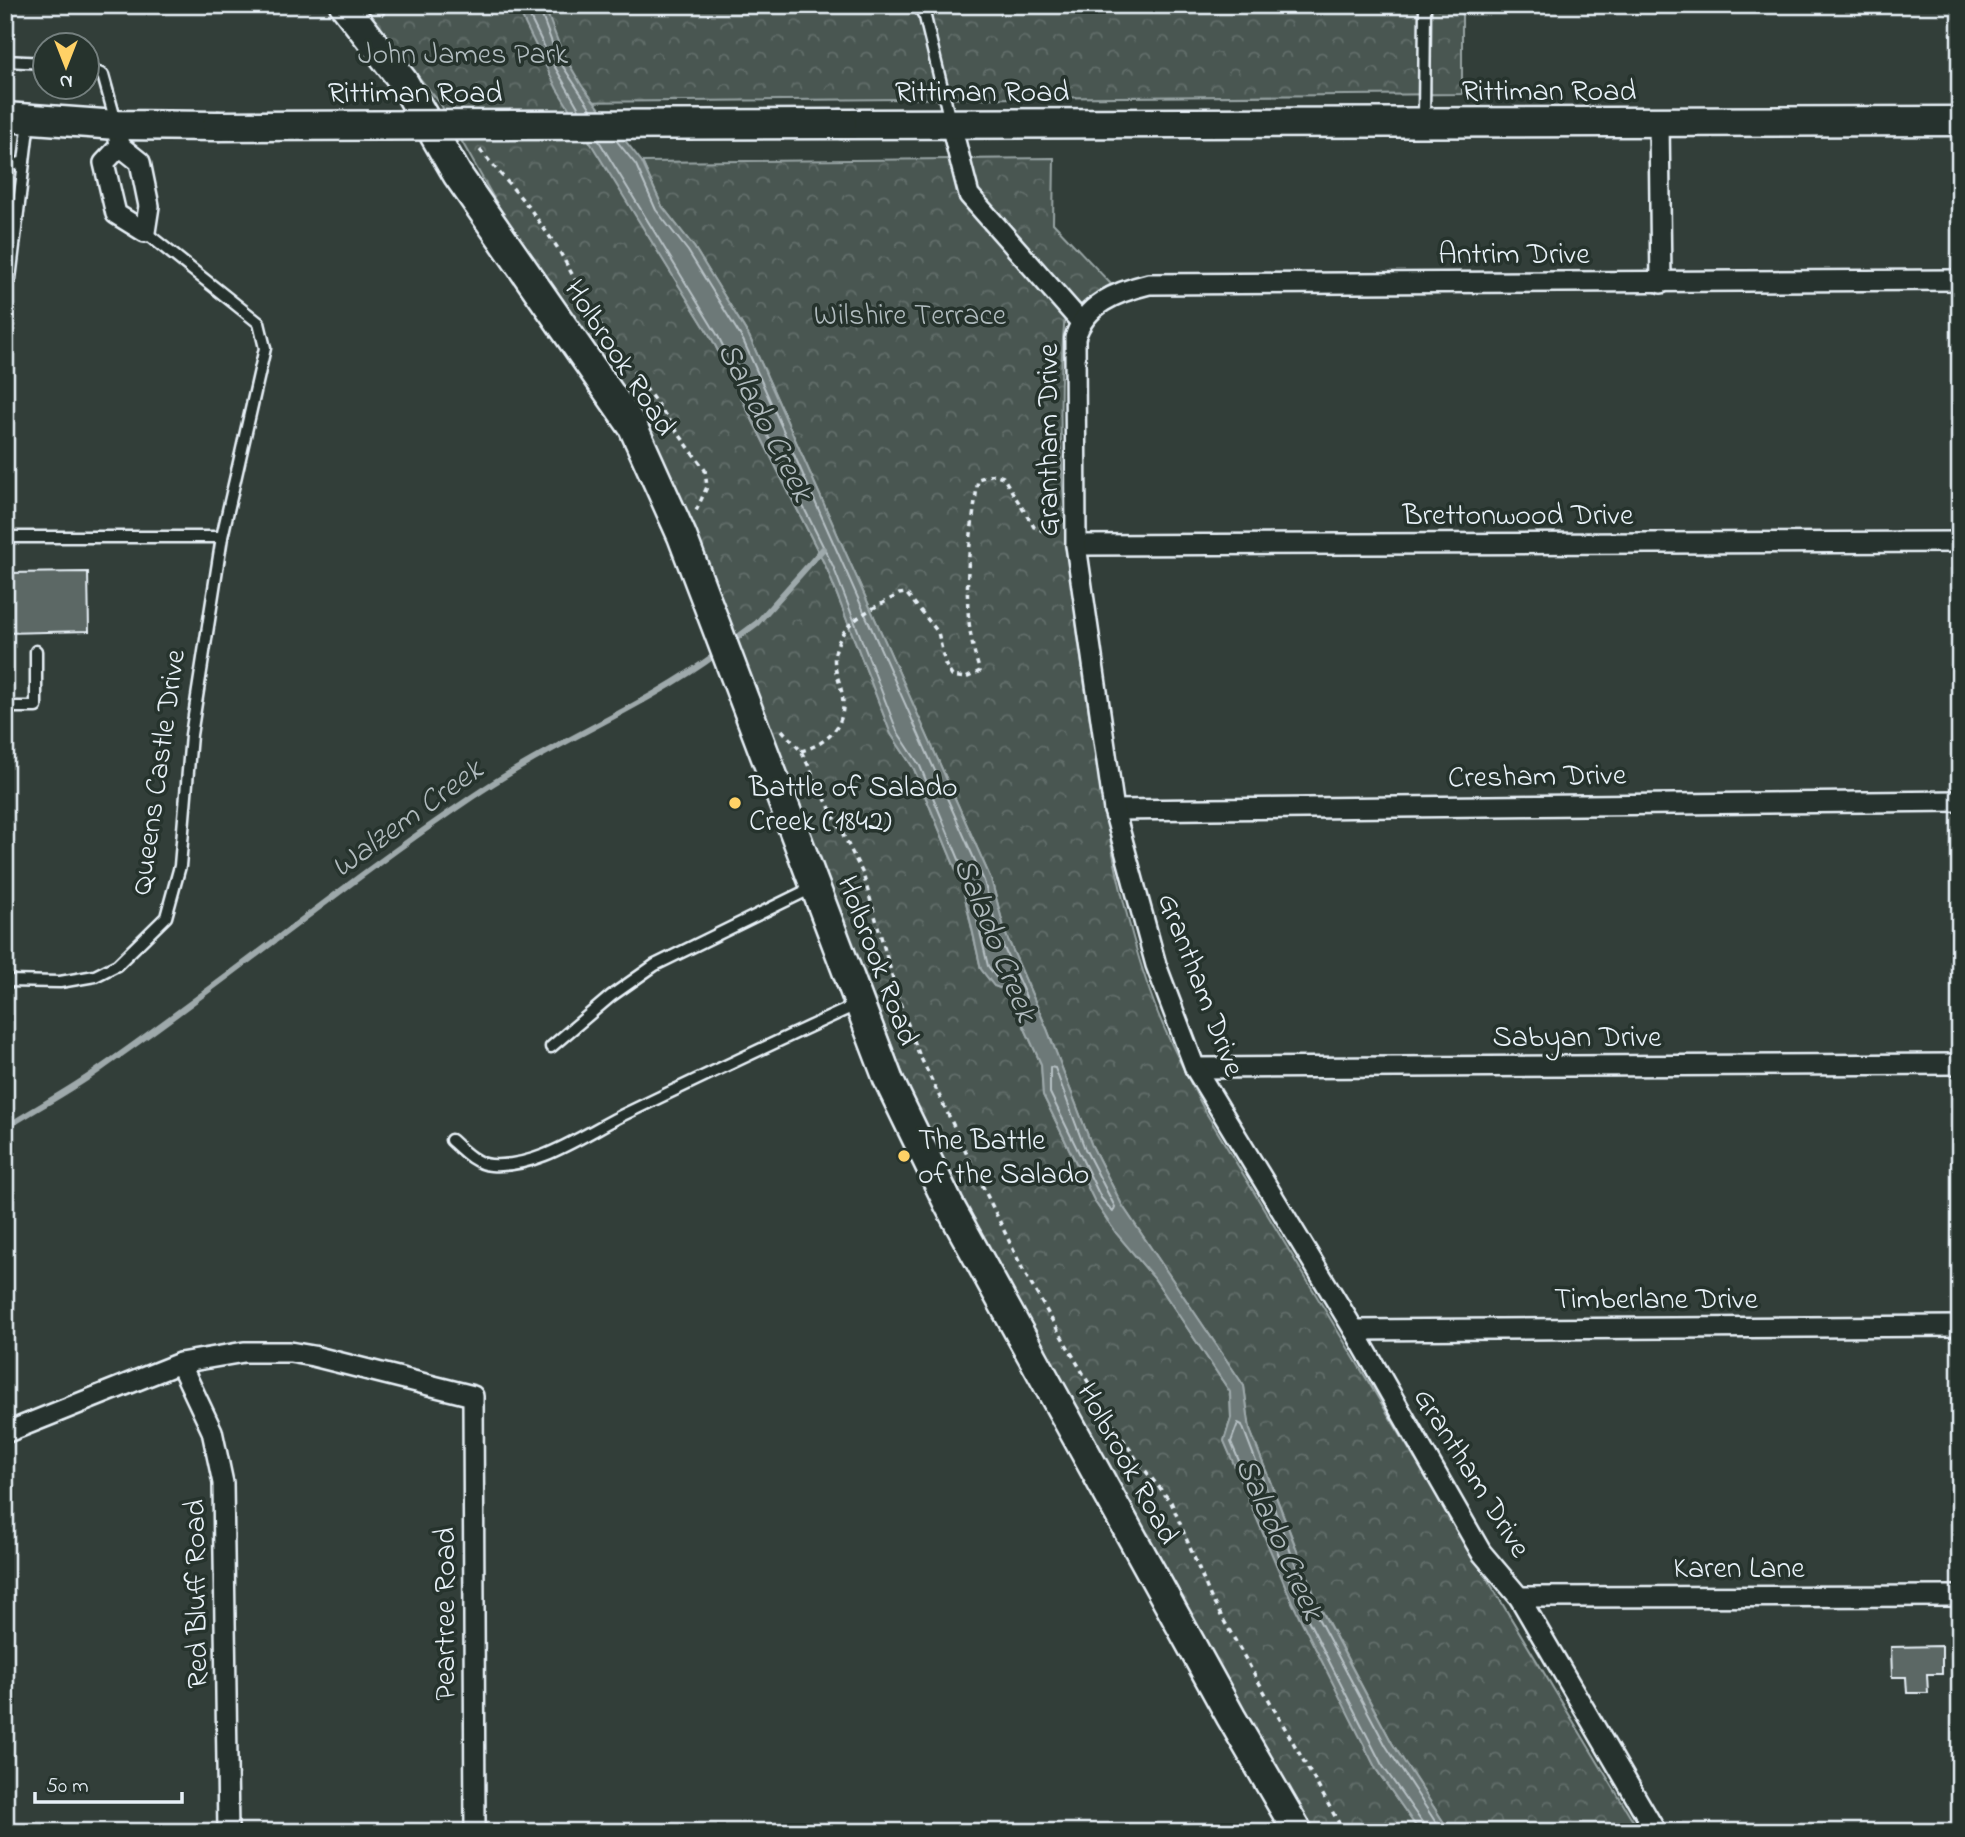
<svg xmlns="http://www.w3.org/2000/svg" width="1965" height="1837" font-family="'Indie Flower',sans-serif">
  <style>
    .park { fill: url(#park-crowns); stroke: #98a4a4; stroke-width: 2 }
    .water { fill: #6d7978; stroke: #9ea9ab; stroke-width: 2 }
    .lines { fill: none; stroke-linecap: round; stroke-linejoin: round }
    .shore { stroke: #b7c1c5; stroke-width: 2 }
    .stream { stroke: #9ea9ab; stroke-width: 6 }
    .building { fill: #5c6865; stroke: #e8f1f8; stroke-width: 2 }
    .lane-casing { stroke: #e8f1f8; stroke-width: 15 }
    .street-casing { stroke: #e8f1f8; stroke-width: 24 }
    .secondary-casing { stroke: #e8f1f8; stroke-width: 33 }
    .path { stroke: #e8f1f8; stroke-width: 3.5; stroke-dasharray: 5 5; stroke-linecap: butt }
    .lane { stroke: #26332d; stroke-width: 10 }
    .street { stroke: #26332d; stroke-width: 19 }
    .secondary { stroke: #26332d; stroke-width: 28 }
    .secondary-bridge-casing { stroke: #e8f1f8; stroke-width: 33; stroke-linecap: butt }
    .secondary-bridge { stroke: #26332d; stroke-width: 28 }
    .poi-dot { fill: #ffd166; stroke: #26332d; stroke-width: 2.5 }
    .labels { text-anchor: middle; stroke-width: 7; stroke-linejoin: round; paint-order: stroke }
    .park-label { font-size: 30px; fill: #b0bbbe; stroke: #26332d }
    .street-label { font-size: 30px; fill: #e8f1f8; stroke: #26332d }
    .poi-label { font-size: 30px; fill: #e8f1f8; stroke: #26332d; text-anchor: start }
    .water-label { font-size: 32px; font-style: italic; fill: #b1bbbe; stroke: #26332d }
  </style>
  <defs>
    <pattern id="park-crowns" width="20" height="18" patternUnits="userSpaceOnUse" patternTransform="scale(1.75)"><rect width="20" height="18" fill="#495651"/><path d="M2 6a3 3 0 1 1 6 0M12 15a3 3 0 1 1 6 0" fill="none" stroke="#636f6b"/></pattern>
  </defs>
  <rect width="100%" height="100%" fill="#323e39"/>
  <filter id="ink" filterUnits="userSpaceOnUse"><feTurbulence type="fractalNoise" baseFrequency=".0143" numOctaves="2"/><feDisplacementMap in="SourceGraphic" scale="14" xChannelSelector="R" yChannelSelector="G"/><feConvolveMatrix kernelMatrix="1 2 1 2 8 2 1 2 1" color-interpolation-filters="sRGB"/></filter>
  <g filter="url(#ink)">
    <g class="park">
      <path d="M360 5H1462V94L566 102 712 339 827 569 891 734 914 769 962 884 981 969 994 986 1008 991 1041 1064 1043 1095 1095 1202 1116 1233 1154 1278 1230 1392 1231 1418 1224 1441 1376 1769 1420 1832H1310L957 1189 911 1095 683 506 526 255 440 103Z"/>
      <path d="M1054 158 1053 223 1111 284 1065 315C1053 436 1067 560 1084 680 1100 787 1117 904 1155 1006 1169 1042 1187 1076 1205 1111L1640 1832H1450L1392 1743 1317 1601 1250 1430 1244 1386 1122 1205 1092 1146 1047 1029 1006 935 991 879 749 336 694 247 662 206 642 162Z"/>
    </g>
    <path class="water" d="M516 5H544L562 52 582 86 642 162 662 206 694 247 749 336 991 879 1006 935 1047 1029 1092 1146 1122 1205 1244 1386 1250 1430 1317 1602 1392 1743 1450 1832H1420L1376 1769 1292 1602 1224 1441 1231 1418 1230 1392 1154 1278 1116 1233 1095 1202 1043 1095 1041 1064 1008 991 994 986 981 969 962 884 914 769 891 734 827 569 712 339 557 89Z"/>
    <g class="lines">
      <g class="shore">
        <path d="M524 5 548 54 552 56 555 51 538 5"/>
        <path d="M579 109 552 62 554 58 558 59 591 109"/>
        <path d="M599 141 718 336 833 566 897 731 920 766 968 881 988 966 998 980 1012 986 1020 1000 1024 1001 1026 997 999 937 984 881 743 340 688 251 656 210 636 165 616 140"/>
        <path d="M1050 1067 1055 1068 1085 1149 1115 1207 1113 1212 1101 1198 1050 1093Z"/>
        <path d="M1425 1832 1424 1825 1382 1765 1298 1600 1231 1442 1238 1423 1242 1425 1311 1605 1386 1746 1442 1832"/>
      </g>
      <g class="stream">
        <path d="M730 643 757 623 823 549"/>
        <path d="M5 1128C38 1107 73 1089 104 1066 229 979 346 882 472 797 551 743 642 709 719 652"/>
      </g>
    </g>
    <g class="building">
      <path d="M88 572 89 631 5 633V573Z"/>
      <path d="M1942 1646V1674H1927L1928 1693H1907L1906 1677H1892L1891 1647Z"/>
    </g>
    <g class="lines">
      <defs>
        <g id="lane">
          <path d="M918 5 925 17 950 121"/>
          <path d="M5 61 46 63"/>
          <path d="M88 68 103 75 116 122"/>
          <path d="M1424 120 1425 5"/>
          <path d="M5 167 24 162"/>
          <path d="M10 279 29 120"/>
          <path d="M5 537H222"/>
          <path d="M5 707H36V651"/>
          <path d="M5 981 60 982 95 976 117 965 166 917 180 866 191 735 222 537 265 348 259 323 145 232"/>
          <path d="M551 1047 611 996 655 965 812 888"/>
          <path d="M451 1140C462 1150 475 1164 491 1165 541 1168 586 1132 629 1112 704 1076 780 1040 856 1005"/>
        </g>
        <g id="street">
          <path d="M1659 122 1661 283"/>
          <path d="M117 125 120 146 140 162 149 206 145 232 116 214 104 163 120 146"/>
          <path d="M951 125 969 195 1080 321"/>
          <path d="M1076 545 1960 542"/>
          <path d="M1114 810 1960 801"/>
          <path d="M1195 1068 1960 1064"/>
          <path d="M1354 1330 1960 1326"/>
          <path d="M180 1363 212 1431 223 1483 228 1832"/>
          <path d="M5 1433 180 1363 244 1352H290L313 1356 473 1396 475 1832"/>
          <path d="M1519 1597 1960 1596"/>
          <path d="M1656 1832 1519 1597 1481 1552 1354 1330 1195 1068 1156 965 1114 810 1076 545 1075 338C1085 304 1116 292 1149 284L1960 280"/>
        </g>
        <g id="secondary">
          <path d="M344 5 403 81 457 174 633 427 682 536 888 1079 949 1205 1231 1717 1298 1832"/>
          <path d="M5 117 117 125 217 126"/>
          <path d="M842 124 1960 121"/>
        </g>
      </defs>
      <use href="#lane" class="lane-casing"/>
      <use href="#street" class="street-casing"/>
      <use href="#secondary" class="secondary-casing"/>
      <g class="path">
        <path d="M377 5 384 15"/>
        <path d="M480 150 528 206 557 247 602 328 705 470 707 487 696 511"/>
        <path d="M782 730 801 751 863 874 900 1003 919 1054 1024 1272 1112 1423 1139 1463 1171 1502 1211 1598 1344 1832"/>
        <path d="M801 751C823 745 844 730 843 703 842 676 825 665 842 635 852 616 881 605 899 594L906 593 938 632 945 664 952 676 966 678 980 671C958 611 970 541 978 479L994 474 1003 477 1034 527 1058 537"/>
      </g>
      <use href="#lane" class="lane"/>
      <use href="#street" class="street"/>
      <use href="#secondary" class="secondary"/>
      <defs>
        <path id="secondary-bridge" d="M217 126 842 124"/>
      </defs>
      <use href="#secondary-bridge" class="secondary-bridge-casing"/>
      <use href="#secondary-bridge" class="secondary-bridge"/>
    </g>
  </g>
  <g class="poi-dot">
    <circle cx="735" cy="803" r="7"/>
    <circle cx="904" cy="1156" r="7"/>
  </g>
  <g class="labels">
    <g class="park-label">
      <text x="463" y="63">John James Park</text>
      <text x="910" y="324">Wilshire Terrace</text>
    </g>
    <g class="street-label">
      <text x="1549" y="100">Rittiman Road</text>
      <text x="982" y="101">Rittiman Road</text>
      <text x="415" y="102">Rittiman Road</text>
      <text x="1514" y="263">Antrim Drive</text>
      <text transform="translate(621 357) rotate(57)" y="10">Holbrook Road</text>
      <text transform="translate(1047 440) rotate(-90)" y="10">Grantham Drive</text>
      <text x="1518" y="524">Brettonwood Drive</text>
      <text transform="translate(157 772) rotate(-82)" y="10">Queens Castle Drive</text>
      <text transform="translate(1537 775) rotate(-1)" y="10">Cresham Drive</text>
      <text transform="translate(879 960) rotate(69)" y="10">Holbrook Road</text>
      <text transform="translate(1202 984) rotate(69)" y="10">Grantham Drive</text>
      <text x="1577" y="1046">Sabyan Drive</text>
      <text x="1656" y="1308">Timberlane Drive</text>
      <text transform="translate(1129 1463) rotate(61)" y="10">Holbrook Road</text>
      <text transform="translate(1473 1472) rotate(58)" y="10">Grantham Drive</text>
      <text x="1739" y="1577">Karen Lane</text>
      <text transform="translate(195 1594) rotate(-91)" y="10">Red Bluff Road</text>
      <text transform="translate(444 1614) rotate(-90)" y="10">Peartree Road</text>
    </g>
    <g class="poi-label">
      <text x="749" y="796">Battle of Salado<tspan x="749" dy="34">Creek (1842)</tspan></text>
      <text x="918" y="1149">The Battle<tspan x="918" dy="34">of the Salado</tspan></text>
    </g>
    <g class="water-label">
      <text transform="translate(767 421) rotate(63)" y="11">Salado Creek</text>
      <text transform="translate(406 817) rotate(-36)" y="11">Walzem Creek</text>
      <text transform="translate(997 939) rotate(68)" y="11">Salado Creek</text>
      <text transform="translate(1281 1538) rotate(66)" y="11">Salado Creek</text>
    </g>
  </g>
  <rect width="1965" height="1837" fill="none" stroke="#26332d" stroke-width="28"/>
  <rect x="14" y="14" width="1937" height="1809" fill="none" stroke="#e8f1f8" stroke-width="2.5" filter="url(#ink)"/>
  <g transform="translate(66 66) rotate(180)"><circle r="33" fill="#26332d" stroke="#747f7e" stroke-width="2"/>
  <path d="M0-5L12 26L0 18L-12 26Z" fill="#ffd166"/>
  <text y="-10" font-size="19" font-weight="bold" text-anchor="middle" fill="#e8f1f8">N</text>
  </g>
  <path d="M35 1792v10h147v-10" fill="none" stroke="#e8f1f8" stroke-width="3.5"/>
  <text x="46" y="1792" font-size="21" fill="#e8f1f8" stroke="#26332d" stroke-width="5" paint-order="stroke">50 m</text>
</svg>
